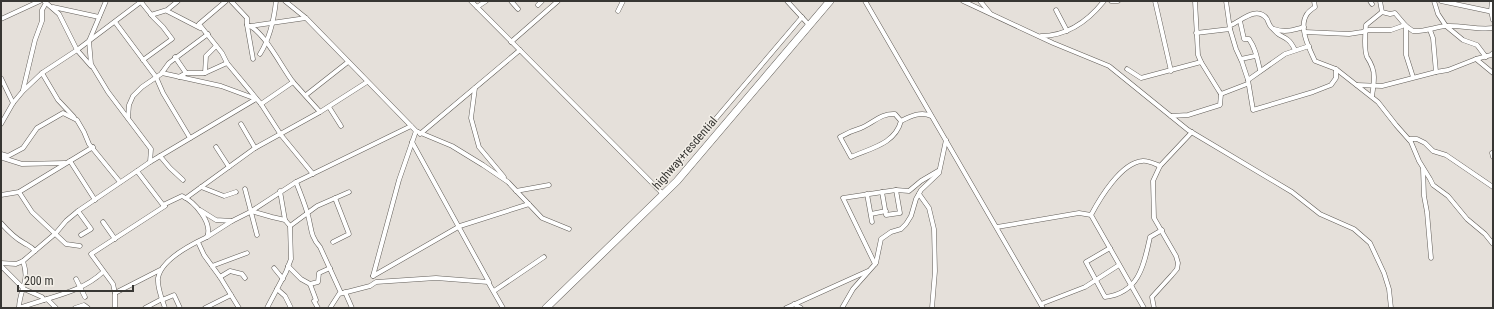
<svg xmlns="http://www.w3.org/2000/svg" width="1494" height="309" font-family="'Roboto Condensed',sans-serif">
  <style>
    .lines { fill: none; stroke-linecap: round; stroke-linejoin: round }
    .minor-casing { stroke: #615d58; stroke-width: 5 }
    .trunk-casing { stroke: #615d58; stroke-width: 8 }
    .minor { stroke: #fff; stroke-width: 4 }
    .trunk { stroke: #fff; stroke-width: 7 }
    .labels { text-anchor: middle; stroke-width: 3; stroke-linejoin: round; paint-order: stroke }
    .street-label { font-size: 12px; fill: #373633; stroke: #f2eee7 }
  </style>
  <rect width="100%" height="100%" fill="#e5e0da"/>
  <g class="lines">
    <defs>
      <g id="minor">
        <path d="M44 1 59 14 77 50 91 66"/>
        <path d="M106 1 89 41 91 64 108 92 151 149 150 162 137 171 163 205 182 196C195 202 213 223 207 237 192 244 161 260 158 278 157 288 162 299 165 308"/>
        <path d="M226 1 199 24 222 53 227 63 261 104 281 135 313 174"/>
        <path d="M231 1 247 18V25C263 29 282 68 293 82 302 92 311 102 320 112"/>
        <path d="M285 1 306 18 416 131 452 146 483 165 508 182 542 218 569 229"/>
        <path d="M471 1 664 195"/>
        <path d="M511 1 518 9"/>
        <path d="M787 1 809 25"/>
        <path d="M865 1 1043 308"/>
        <path d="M963 1 1053 43 1109 66 1188 130 1292 192 1320 214 1354 229 1370 243 1384 273 1389 289 1391 308"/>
        <path d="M980 1 990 13"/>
        <path d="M1111 1H1118"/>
        <path d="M1155 1 1171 71"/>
        <path d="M1226 1 1230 29 1236 49 1242 62 1248 80 1253 110 1313 92 1331 85 1336 78V69"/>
        <path d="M1314 1 1315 7C1312 9 1309 11 1307 14 1298 27 1309 48 1315 61L1336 69 1378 102 1396 125 1411 142 1419 161 1430 179 1433 185 1448 196 1467 219 1485 234 1493 244"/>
        <path d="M1370 1 1372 4"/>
        <path d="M1380 1 1382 12 1390 14 1395 13 1406 26 1413 31C1424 32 1435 27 1446 26 1462 25 1477 30 1493 28"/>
        <path d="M1434 1 1438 14 1446 26 1463 40 1477 45 1486 57"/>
        <path d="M1441 1 1493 12"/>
        <path d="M1492 1 1491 11 1493 20"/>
        <path d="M141 2 153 17 163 27 172 39 143 60"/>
        <path d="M538 5 542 1"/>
        <path d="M53 7 99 17"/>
        <path d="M477 7 486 1"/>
        <path d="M1056 10 1067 31"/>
        <path d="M167 11 200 28"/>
        <path d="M618 11 623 1"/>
        <path d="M151 15 167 10 178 1"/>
        <path d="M1 19 40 1"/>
        <path d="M1240 21 1244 39H1249C1256 49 1257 58 1260 70"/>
        <path d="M115 22 156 77 163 93 190 138"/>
        <path d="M247 25 253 59"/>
        <path d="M1231 25C1241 21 1257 5 1267 19 1268 21 1269 25 1271 27 1273 29 1275 31 1277 33 1280 36 1285 37 1288 40 1291 42 1293 46 1295 50"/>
        <path d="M251 26 306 18"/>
        <path d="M1406 26V55L1413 77"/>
        <path d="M1274 29C1285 33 1293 30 1304 27"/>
        <path d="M1305 32 1349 34 1362 32 1369 30H1391L1405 25"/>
        <path d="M1196 33 1230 29"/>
        <path d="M1041 36C1067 36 1088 21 1104 1"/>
        <path d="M511 42 558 1"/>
        <path d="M260 54C270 38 274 20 276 1"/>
        <path d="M175 57 186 73"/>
        <path d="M1241 59 1255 56"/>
        <path d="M1476 59 1491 55 1493 53"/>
        <path d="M1127 69 1141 78 1201 62"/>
        <path d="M1436 72 1448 70 1476 59 1493 73"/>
        <path d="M42 73 58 100 74 117"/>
        <path d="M162 73 221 86 256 99"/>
        <path d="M205 73 206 56 216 46"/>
        <path d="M179 77 186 73H205L227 63"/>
        <path d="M1 78 13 103"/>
        <path d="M1248 80 1285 54 1309 46"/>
        <path d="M1357 85 1382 86 1436 72 1433 38 1430 30"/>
        <path d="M475 88 471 118 479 147 504 177"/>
        <path d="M23 90 35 40 42 21V10L46 3"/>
        <path d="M1221 94 1247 84"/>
        <path d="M306 95 348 62"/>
        <path d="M1372 96C1373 90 1374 83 1374 77 1374 69 1371 63 1367 57 1364 50 1365 32 1366 25L1382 12"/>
        <path d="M261 104 293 82"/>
        <path d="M329 107 341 126"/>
        <path d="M1171 116 1188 115 1220 105 1221 94 1219 91 1201 62 1198 55 1195 1"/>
        <path d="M128 118 129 105 133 96 142 87 161 74 169 63 208 34"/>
        <path d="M901 121C895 144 871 148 851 157L840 137C847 133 854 130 861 128 873 123 881 113 895 114L901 121C911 116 921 111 931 116"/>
        <path d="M1 124 13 103 23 91 42 73 77 50 142 1"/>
        <path d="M241 124 255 148"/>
        <path d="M420 134 520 50"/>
        <path d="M1409 139H1417L1425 143 1433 151 1446 155 1493 187"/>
        <path d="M412 142 489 282"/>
        <path d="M216 147 229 167"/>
        <path d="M1492 153 1493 157"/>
        <path d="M1 154 8 156 23 148 37 128 63 113 77 120 84 132 89 144 120 182"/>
        <path d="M160 156 170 168 183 180"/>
        <path d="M3 158 22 164 65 163"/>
        <path d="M70 161 95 200"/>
        <path d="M150 162 256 99"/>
        <path d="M1423 169 1424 196 1427 212 1431 258"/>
        <path d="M296 182C300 192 304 202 307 212 312 226 309 235 320 247L341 293"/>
        <path d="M201 187 224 196 236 192"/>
        <path d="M657 188 802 17"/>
        <path d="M245 189 257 235"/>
        <path d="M516 191 549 185"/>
        <path d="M19 192 32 212 66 244 80 246"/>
        <path d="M882 192 886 215 900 213 896 190"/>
        <path d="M867 194 872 222"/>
        <path d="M919 194 929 208 934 229 935 271 932 308"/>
        <path d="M1 195 19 192 93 147"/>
        <path d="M186 198 255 148 320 112 367 82"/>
        <path d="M200 210 216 220 232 221"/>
        <path d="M78 211 91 229 81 235"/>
        <path d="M251 211 272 217 285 220"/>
        <path d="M871 214 886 211"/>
        <path d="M1091 215C1100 198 1121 163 1142 161 1148 160 1155 164 1160 166L1192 132"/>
        <path d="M103 222 115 239"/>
        <path d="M1 223C8 231 15 238 24 243 29 246 31 246 35 251"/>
        <path d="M290 226 317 206 349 192"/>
        <path d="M997 227 1079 213 1091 215 1144 308"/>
        <path d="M207 237 232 221 250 212 296 182 411 126"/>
        <path d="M198 242 204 255 220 277 239 308"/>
        <path d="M333 242 349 234 335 198"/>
        <path d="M1110 248 1086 262 1105 297C1139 293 1144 265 1150 237L1162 230"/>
        <path d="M1 263 16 264 23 261 56 233 66 221 78 211 137 171"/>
        <path d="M875 264 843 198 896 190 909 191 921 181 938 171"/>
        <path d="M1 266 24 289 42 297 44 300"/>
        <path d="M212 266 247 253"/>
        <path d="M288 266 301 279 310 284 316 300 314 301 318 308"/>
        <path d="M274 268 283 279"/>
        <path d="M373 276 460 226 529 204"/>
        <path d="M373 276 399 180 416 131"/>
        <path d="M220 277 230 271 242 274 245 278"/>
        <path d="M76 279 85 297"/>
        <path d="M310 284 318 282 319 273 330 268"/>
        <path d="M277 289 285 296 291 308"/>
        <path d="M494 291 544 257"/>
        <path d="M345 292 352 308"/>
        <path d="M115 293 160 270"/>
        <path d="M47 299C67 293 87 287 103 272"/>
        <path d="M162 300 174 295 180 308"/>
        <path d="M794 304 801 308"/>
        <path d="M1041 304 1085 287 1119 265"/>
        <path d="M19 307C20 288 30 282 23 261"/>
        <path d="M19 308 47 299 56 308"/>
        <path d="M75 308 84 305 88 308"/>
        <path d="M115 308V293L113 284 91 254 165 206"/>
        <path d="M145 308 162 299"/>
        <path d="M205 308 231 295"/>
        <path d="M267 308 286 272 291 259 290 226 285 220 280 191"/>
        <path d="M330 308 339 294 370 286 376 282 436 278 488 282 503 308"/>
        <path d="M786 308 868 271"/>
        <path d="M842 308 853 289 876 263 881 239 891 232 901 229 906 224 911 216 916 199 921 190 939 173 946 140"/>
        <path d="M1154 308 1152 297 1172 275 1177 269 1178 263 1176 256 1154 218 1153 181 1160 166"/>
      </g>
      <path id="trunk" d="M546 308 677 181 830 1"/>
    </defs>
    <use href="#minor" class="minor-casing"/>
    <use href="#trunk" class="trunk-casing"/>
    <use href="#minor" class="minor"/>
    <use href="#trunk" class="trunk"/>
  </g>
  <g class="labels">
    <g class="street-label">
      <text transform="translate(685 153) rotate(-49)" y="4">highway+resdential</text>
    </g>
  </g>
  <rect width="1494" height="309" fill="none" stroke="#373633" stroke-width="4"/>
  <path d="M18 285v6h115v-6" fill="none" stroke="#373633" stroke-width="2"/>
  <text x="24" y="285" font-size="12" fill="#373633" stroke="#f2eee7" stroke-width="3" paint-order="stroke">200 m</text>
</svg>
